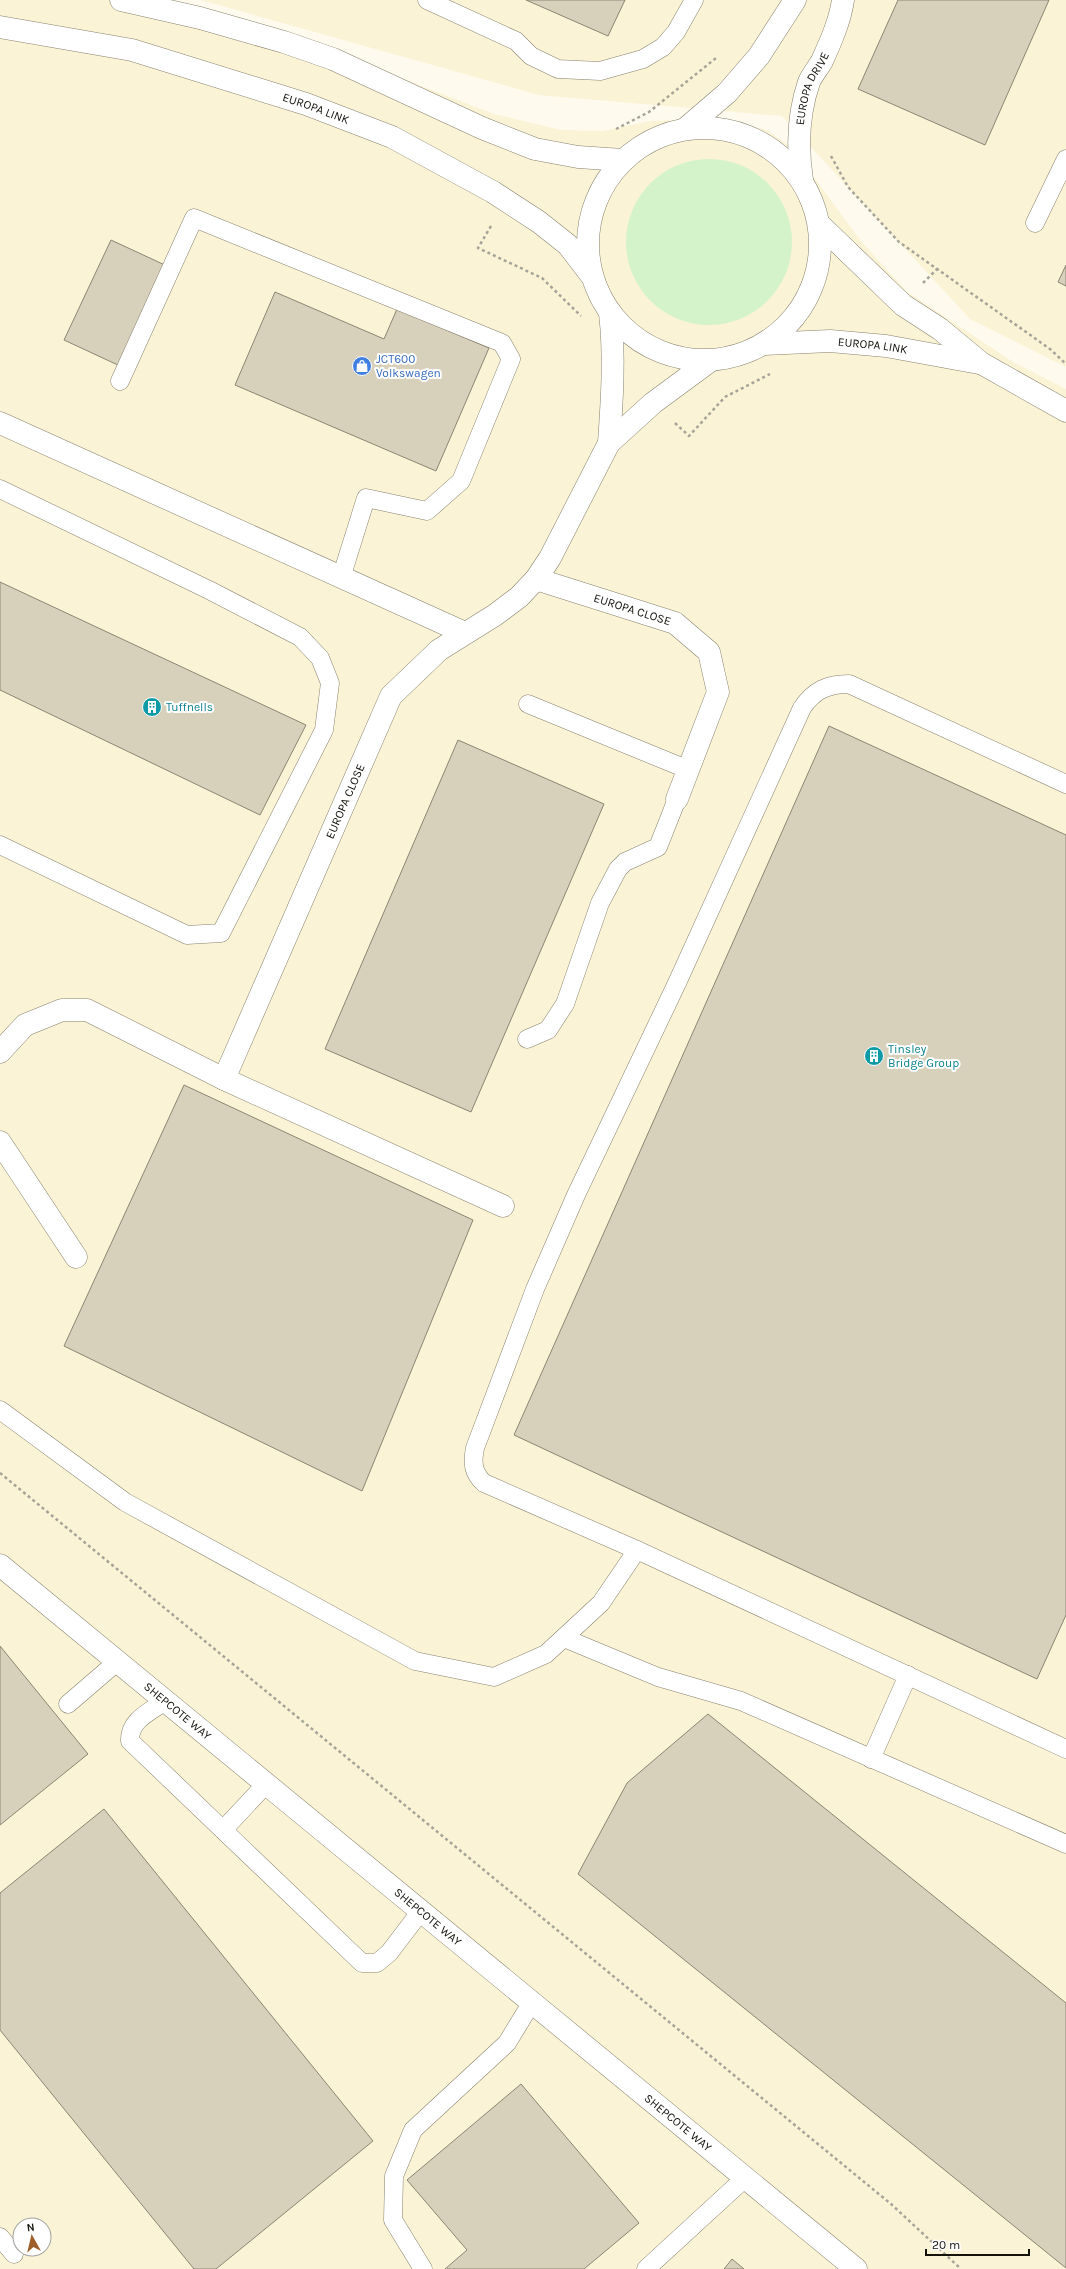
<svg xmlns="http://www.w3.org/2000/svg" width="1066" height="2269" font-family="Karla,sans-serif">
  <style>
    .built { fill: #fbf3d6; fill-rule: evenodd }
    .green { fill: #d5f3cb }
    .building { fill: #d7d1bc; stroke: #8b8572 }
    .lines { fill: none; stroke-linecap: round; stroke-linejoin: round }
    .lane-casing { stroke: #87816e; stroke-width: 19 }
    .street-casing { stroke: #87816e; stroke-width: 23 }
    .secondary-casing { stroke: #87816e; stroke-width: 23 }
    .path { stroke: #a6a398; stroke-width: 2.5; stroke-dasharray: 3 3; stroke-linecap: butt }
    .lane { stroke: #fff; stroke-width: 18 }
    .street { stroke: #fff; stroke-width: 22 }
    .secondary { stroke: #fff; stroke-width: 22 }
    .labels { text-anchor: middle; stroke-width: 4; stroke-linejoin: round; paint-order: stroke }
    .street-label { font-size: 12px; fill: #14120b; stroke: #fff }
    .shop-label { font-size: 12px; fill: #366cbe; stroke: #fff; text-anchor: start }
    .culture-label { font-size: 12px; fill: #0d838f; stroke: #fff; text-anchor: start }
  </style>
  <rect width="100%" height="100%" fill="#fefaed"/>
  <g class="built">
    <path d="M0 0H142L310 43 494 114 561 130 603 131 650 121 720 119 767 130 792 148 861 241 906 291 1013 362 1066 389V2269H0ZM20 2225H44V2249H20Z"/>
    <path d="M201 0H1066V367L970 319 782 116 539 95Z"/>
  </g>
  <circle class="green" cx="709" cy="242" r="83"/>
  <g class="building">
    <path d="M526 0H625L608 36Z"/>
    <path d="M898 0H1049L985 145 858 89Z"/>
    <path d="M111 240 167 266 120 366 64 340Z"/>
    <path d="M1066 265V286L1058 282Z"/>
    <path d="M275 292 384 339 397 309 489 348 436 471 235 385Z"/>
    <path d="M0 582 306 725 260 815 0 690Z"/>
    <path d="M829 726 1066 835V1615L1037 1679 514 1435Z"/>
    <path d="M458 740 604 804 471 1112 325 1049Z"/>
    <path d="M184 1085 473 1220 362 1491 64 1346Z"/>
    <path d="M0 1646 88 1754 0 1825Z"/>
    <path d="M708 1714 1066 2003V2268L578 1874 627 1783Z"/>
    <path d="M104 1809 373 2141 216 2269H194L0 2030V1893Z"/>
    <path d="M521 2084 639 2223 584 2269H445L467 2250 407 2180Z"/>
    <path d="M732 2259 744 2269H724Z"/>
  </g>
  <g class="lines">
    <defs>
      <g id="lane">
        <path d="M427 0 516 41 531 56 558 69 600 71 643 59 663 47 676 32 694 0"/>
        <path d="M1035 223 1066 159"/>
        <path d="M120 381 194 218 502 343 511 359 461 481 427 511 366 498 341 578"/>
        <path d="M0 489 209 590 300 637 320 658 330 683 324 730 221 933 187 935 0 845"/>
        <path d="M528 704 689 770"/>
        <path d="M1066 784 849 684C828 684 814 690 802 708L677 983 576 1195 535 1289 475 1448C472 1463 473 1473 484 1483L637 1550 1066 1749"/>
        <path d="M527 1039 548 1030 565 1004 600 903 618 869 625 862 658 847 677 799"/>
        <path d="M0 1410 125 1502 415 1661 494 1677 546 1654 601 1603 637 1550"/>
        <path d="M564 1638 658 1677 741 1701 1066 1844"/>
        <path d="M165 1701C150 1712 129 1720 130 1741L362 1963H377L389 1953 421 1911"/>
        <path d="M68 1704 118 1661"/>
        <path d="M871 1759 908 1675"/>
        <path d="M223 1830 266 1784"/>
        <path d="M0 2237 14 2254"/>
        <path d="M423 2269 393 2220 394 2176 413 2130 507 2043 532 2002"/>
        <path d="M646 2269 745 2178"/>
      </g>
      <g id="street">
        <path d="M685 129 727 93 759 56 795 0"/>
        <path id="s1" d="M802 180C797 147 798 114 809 82 812 75 818 68 822 61 831 41 840 21 843 0"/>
        <path d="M0 423 465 633"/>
        <path d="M609 443C612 400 615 356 610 313"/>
        <path id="s2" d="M536 579 675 623 709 652 718 692 677 799"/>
        <path d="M0 1052 25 1025 62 1010H87L224 1079 503 1206"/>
        <path id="s3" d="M224 1079 391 696 439 650 495 615 519 597 536 579 550 558 609 443 653 403 710 361"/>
        <path d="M0 1142 76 1257"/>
        <path id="s4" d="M0 1565 856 2269"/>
      </g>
      <g id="secondary">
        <path d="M121 0 200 18 284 42 333 59 482 128 535 149 578 157 623 160"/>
        <path id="s5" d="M0 27 132 50 306 104 392 137 493 192 539 222 568 245 591 275"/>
        <circle cx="704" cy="244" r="116"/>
        <path d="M819 224 903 305 940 329 981 363 1066 411"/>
        <path id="s6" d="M764 344 830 341 886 346 979 363"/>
      </g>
    </defs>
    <use href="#lane" class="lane-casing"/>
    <use href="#street" class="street-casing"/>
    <use href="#secondary" class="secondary-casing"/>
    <g class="path">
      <path d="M616 129 649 112 716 58"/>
      <path d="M831 156 848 187 899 242 1050 349 1066 364"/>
      <path d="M491 226 478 248 542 278 581 316"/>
      <path d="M923 283 937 269"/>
      <path d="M675 423 689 436 725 397 770 374"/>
      <path d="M0 1473 891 2204 961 2269"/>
    </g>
    <use href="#lane" class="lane"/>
    <use href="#street" class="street"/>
    <use href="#secondary" class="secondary"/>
  </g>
  <defs>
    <symbol id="shop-disc" viewBox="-11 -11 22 22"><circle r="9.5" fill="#3f7fe0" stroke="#fff"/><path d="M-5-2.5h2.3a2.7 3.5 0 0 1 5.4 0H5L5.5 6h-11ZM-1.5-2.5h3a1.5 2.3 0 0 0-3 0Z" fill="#fff"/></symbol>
    <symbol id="building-disc" viewBox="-11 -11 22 22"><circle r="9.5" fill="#0f9aa8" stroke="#fff"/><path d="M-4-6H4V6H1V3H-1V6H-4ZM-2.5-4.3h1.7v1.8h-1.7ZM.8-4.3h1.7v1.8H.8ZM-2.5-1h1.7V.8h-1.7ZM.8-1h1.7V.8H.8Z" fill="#fff"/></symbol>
  </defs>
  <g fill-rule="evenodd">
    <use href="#shop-disc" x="351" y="355" width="22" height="22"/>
    <use href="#building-disc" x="141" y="696" width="22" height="22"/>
    <use href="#building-disc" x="863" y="1045" width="22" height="22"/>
  </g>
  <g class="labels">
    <g class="street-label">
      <text dy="4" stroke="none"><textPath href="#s1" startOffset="94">EUROPA DRIVE</textPath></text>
      <text dy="4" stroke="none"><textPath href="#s5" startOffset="327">EUROPA LINK</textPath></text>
      <text dy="4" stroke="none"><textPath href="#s6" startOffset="109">EUROPA LINK</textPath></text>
      <text dy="4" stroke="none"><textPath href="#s2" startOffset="101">EUROPA CLOSE</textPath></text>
      <text dy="4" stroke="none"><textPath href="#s3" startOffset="303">EUROPA CLOSE</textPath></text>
      <text dy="4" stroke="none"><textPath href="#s4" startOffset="230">SHEPCOTE WAY</textPath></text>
      <text dy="4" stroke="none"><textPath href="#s4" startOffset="554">SHEPCOTE WAY</textPath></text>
      <text dy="4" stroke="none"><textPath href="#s4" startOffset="878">SHEPCOTE WAY</textPath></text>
    </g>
    <g class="shop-label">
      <text x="376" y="363">JCT600<tspan x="376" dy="14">Volkswagen</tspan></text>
    </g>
    <g class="culture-label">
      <text x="166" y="711">Tuffnells</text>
      <text x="888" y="1053">Tinsley<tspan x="888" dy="14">Bridge Group</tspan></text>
    </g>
  </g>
  <g transform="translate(32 2237) rotate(352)"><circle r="19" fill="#ffffff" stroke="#a1a09d"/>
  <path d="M0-3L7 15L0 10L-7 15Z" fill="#9f5e29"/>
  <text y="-6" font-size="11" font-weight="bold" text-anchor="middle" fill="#14120b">N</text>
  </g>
  <path d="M926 2249v6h103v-6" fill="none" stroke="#14120b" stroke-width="2"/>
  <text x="932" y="2249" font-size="12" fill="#14120b" stroke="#ffffff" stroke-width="3" paint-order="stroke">20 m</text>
</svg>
